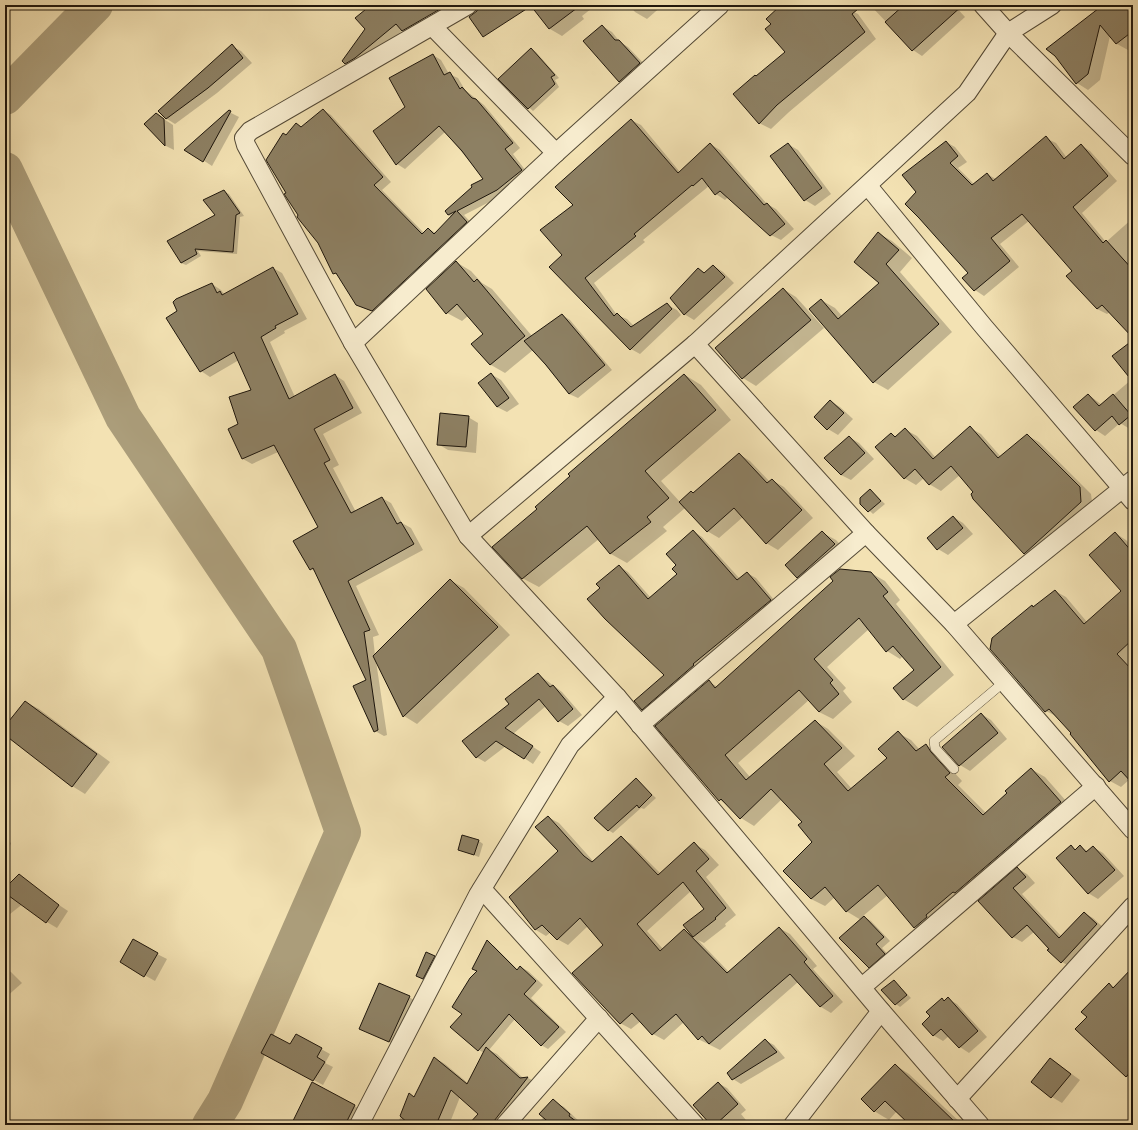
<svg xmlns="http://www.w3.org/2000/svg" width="1138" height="1130" font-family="'IM FELL Great Primer',serif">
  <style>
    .shadow { fill: #0003; fill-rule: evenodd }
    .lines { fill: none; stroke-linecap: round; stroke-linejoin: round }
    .river { stroke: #ab9d7a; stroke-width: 36 }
    .building { fill: #8d8063; stroke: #1e160c }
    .lane-casing { stroke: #534936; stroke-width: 10 }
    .street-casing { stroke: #534936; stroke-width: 20 }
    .lane { stroke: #f7ecce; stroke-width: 9 }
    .street { stroke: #f7ecce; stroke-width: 18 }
  </style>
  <rect width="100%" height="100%" fill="#f3e2b3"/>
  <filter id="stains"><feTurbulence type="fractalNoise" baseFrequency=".005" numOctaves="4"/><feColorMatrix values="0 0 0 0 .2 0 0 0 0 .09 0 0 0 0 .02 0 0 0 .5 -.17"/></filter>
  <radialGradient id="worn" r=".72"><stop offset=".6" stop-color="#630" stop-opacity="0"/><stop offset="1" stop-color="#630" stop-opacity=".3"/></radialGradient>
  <g class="shadow">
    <path d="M371 5H410L428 26 412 35 403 30 364 63 354 69 345 63 366 29Z"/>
    <path d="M532 5H596L582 16 584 19 562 36 550 29Z"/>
    <path d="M629 5H663L647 19 635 12Z"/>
    <path d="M773 5H836L846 8 858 14 876 39 789 112 771 129 759 123 756 77 787 52 772 24 778 10Z"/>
    <path d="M870 5H954L965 17 922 56 913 50Z"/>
    <path d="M1105 5H1131L1133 8V47L1128 50 1117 44 1110 36 1100 80 1088 90 1077 83Z"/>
    <path d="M602 26 612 32 620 42 628 47 649 69 629 87 620 81Z"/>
    <path d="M232 46 241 51 252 63 217 93 175 124 167 119 160 111Z"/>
    <path d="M531 49 536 52 559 78 555 80 559 87 533 111 499 79Z"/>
    <path d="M433 55 441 60 449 74 458 78 465 90 484 105 520 148 513 154 529 175 505 194 464 215 475 227 381 315 357 305 340 277 334 273 319 243 299 216 287 193 286 136 297 124 302 127 323 110 331 115 391 182 382 190 424 233 429 229 436 233 452 217 448 215 484 179 445 132 405 169 397 164 407 107Z"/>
    <path d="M229 112 239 117 212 166 186 149Z"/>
    <path d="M156 114 173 125 174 150 166 146 145 124Z"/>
    <path d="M631 120 641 125 680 172 710 144 720 150 767 204 776 209 794 229 781 240 771 235 728 197 725 200 716 194 709 186 643 240 645 242 594 283 617 315 627 319 634 326 667 305 677 310 681 315 640 354 631 349 564 255 574 206Z"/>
    <path d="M1046 138 1056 143 1067 158 1081 145 1090 151 1117 181 1082 213 1106 242 1133 218V337L1110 312 1107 314 1097 309 1074 271 1029 221 1000 244 1019 267 984 296 975 290 964 278 969 273 917 192 946 142 955 147 967 162 958 168 974 184 987 174 996 179Z"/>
    <path d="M788 144 798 150 831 194 815 206 805 200Z"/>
    <path d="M224 191 229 194 244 216 240 217 237 254 198 251 201 256 186 265 181 263 217 215Z"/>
    <path d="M878 233 892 241 912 258 900 272 952 332 888 390 874 382 821 300 835 308 842 316 881 283Z"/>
    <path d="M456 262 471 271 482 283 492 289 532 336 562 315 570 320 612 370 578 398 569 394 533 350 505 373 491 365 473 344 484 334 468 316 462 321 447 313Z"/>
    <path d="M714 266 723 272 734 283 694 320 684 314 698 269 706 273Z"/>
    <path d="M273 268 282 273 307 319 284 331 285 333 270 342 295 397 335 375 344 381 362 413 323 434 339 465 333 468 356 512 382 498 391 503 402 523 411 528 423 550 356 586 379 635 373 637 375 655 450 580 464 588 510 635 417 724 404 716 376 661 387 735 384 736 375 731 367 680 317 573 311 569 319 527 278 452 252 464 243 459 229 429 239 425 252 390 239 360 210 377 201 371 179 312 212 284 221 290 225 295Z"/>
    <path d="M783 289 796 297 824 328 756 386 743 378Z"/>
    <path d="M1133 341V426L1130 429 1120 423 1105 436 1096 430 1075 407 1089 395 1102 405 1132 379Z"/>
    <path d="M491 374 501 380 519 404 507 412 497 407Z"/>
    <path d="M685 375 701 385 731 420 661 481 680 502 693 493 739 454 750 461 770 482 772 480 784 487 813 518 778 550 766 543 743 517 719 538 707 531 685 508 663 527 667 531 627 563 611 554 599 539 539 587 522 578 538 509Z"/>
    <path d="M830 401 840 407 853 419 838 435 828 429 815 417Z"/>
    <path d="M468 417 478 423 476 453 448 450 438 444Z"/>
    <path d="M970 428 981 434 1001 457 1027 435 1039 442 1091 494 1093 509 1036 560 1025 553 972 494 975 492 960 475 941 491 929 484 924 478 916 485 904 478 891 434 897 437 906 430 917 436 936 458Z"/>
    <path d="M849 437 859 443 874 459 851 480 841 475Z"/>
    <path d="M870 490 885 504 873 514 861 503Z"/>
    <path d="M953 517 963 523 973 534 948 555 938 549Z"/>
    <path d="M693 531 702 537 740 579 747 573 756 578 779 606 651 714 642 709 666 675 601 588 619 566 628 572 651 598 678 574 677 566Z"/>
    <path d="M823 533 836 540 847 552 811 585 798 577Z"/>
    <path d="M1115 533 1126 540 1133 547V656L1128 661 1133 666V782L1130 779 1121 787 1110 781 1058 717 1046 711 1035 699 1034 608 1055 591 1066 597 1087 622 1123 591Z"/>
    <path d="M871 573 885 581 900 600 896 604 954 675 917 707 903 699 915 670 903 656 900 659 887 651 869 629 827 667 846 688 843 691 852 702 833 719 819 712 809 700 738 763 750 777 815 721 828 729 855 756 837 772 852 789 888 759 898 733 911 740 920 750 926 745 939 753 944 761 962 781 958 785 986 813 1031 769 1045 777 1074 810 928 935 915 927 888 895 863 916 871 921 890 941 882 948 891 958 876 971 869 967 861 920 846 911 835 897 825 906 811 899 813 842 803 822 782 799 754 826 741 818 729 806 720 800 709 682 718 687Z"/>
    <path d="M538 674 562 692 582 715 568 726 559 721 546 706 513 734 541 752 533 764 506 746 485 762 476 757 511 704Z"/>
    <path d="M26 702 39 709 110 762 85 794 72 786 5 734V728Z"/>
    <path d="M981 714 991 720 1007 739 970 771 960 765Z"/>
    <path d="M636 780 656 798 644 809 641 808 613 833 608 830Z"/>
    <path d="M548 817 559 823 594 862 621 838 631 844 661 874 694 844 705 850 719 865 706 877 736 915 725 924 726 926 704 943 698 940 729 972 779 928 790 934 817 966 813 969 843 1002 831 1013 821 1007 798 982 720 1050 698 1039 684 1022 664 1040 653 1034 641 1021 631 1029 620 1023 605 945 588 926 568 945 557 939 551 932 546 936 536 930 510 897 559 851ZM691 891 706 909 693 935 685 931 663 949 647 931Z"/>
    <path d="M5 839 11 843 5 859Z"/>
    <path d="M479 841 483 844 479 857 459 850Z"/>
    <path d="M1071 846 1076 850 1080 846 1089 852 1093 847 1103 853 1124 876 1098 899 1088 893Z"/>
    <path d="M1018 869 1027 874 1035 883 1022 894 1062 937 1084 913 1093 918 1106 930 1071 967 1062 962 1034 932 1022 942 1013 937 980 901Z"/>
    <path d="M19 875 39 891 5 918V889Z"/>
    <path d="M47 897 68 911 57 928 35 915Z"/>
    <path d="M487 942 494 946 518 970 520 967 528 971 543 985 531 998 566 1032 548 1049 541 1045 515 1019 489 1050 497 1054 523 1078H528L538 1083 507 1125H469L480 1114 460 1097 449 1125H397L410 1095 415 1098 435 1058 445 1064 469 1084 484 1053 479 1050 464 1013Z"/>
    <path d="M157 954 167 959 155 981 121 962Z"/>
    <path d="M434 957 439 959 428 981 421 978Z"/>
    <path d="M5 969 11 972 22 983 5 998Z"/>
    <path d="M1133 969V1080L1126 1076 1088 1017 1109 985 1115 988Z"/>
    <path d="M894 981 911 998 900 1007 896 1004Z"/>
    <path d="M409 997 419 1003 399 1047 360 1028Z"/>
    <path d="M942 999 945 1001 948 999 957 1004 987 1037 969 1053 960 1047 949 1036 943 1041 933 1035 931 1016Z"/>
    <path d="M296 1035 330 1054 325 1063 333 1067 323 1085 271 1057 291 1045Z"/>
    <path d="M765 1040 774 1045 785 1058 741 1084 733 1079Z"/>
    <path d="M1051 1059 1080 1080 1062 1103 1052 1097Z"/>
    <path d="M895 1065 909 1074 963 1125H911L897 1111 889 1120 874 1111Z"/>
    <path d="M312 1083 360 1109 353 1125H301Z"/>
    <path d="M718 1083 727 1088 746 1110 741 1114 750 1125H711L694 1105Z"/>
    <path d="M553 1101 564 1107 583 1125H536L544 1117Z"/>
  </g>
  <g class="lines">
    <g class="river">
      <path d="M5 97 95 5"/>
      <path d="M5 170 123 417 279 649 343 832 225 1101 210 1125"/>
    </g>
  </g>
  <g class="building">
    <path d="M371 5H447L402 31 396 24 355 58 345 64 342 61 365 29 355 18Z"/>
    <path d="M478 5H581L549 29 531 6 483 37 469 17 477 11Z"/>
    <path d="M781 5H863L852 14 865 32 777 105 759 124 733 94 755 75 756 76 785 52 765 29 771 24 766 19Z"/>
    <path d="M904 5H963L912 51 885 22Z"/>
    <path d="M1103 5H1125L1133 14V31L1116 44 1100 25 1088 74 1076 84 1055 56 1046 49Z"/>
    <path d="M602 25 615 40H619L640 63 619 82 583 41Z"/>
    <path d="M232 44 243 58 208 88 166 119 158 111Z"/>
    <path d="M531 48 555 75 551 77 555 84 528 109 498 79Z"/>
    <path d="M433 54 444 75 450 72 460 89 462 87 472 98 476 99 513 143 505 149 522 170 497 190 457 211 467 222 372 311 356 305 336 273 333 274 318 243 297 217 298 215 284 194 286 193 266 160 283 133 286 135 296 123 301 127 323 109 383 177 374 185 422 234 428 228 434 234 456 211 448 215 445 211 472 187 471 185 483 179 462 151 439 126 396 165 373 131 405 107 389 78Z"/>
    <path d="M229 110 231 111 203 162 184 150Z"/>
    <path d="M156 113 164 119 165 146 144 124Z"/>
    <path d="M631 119 678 173 710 143 764 205 767 203 785 224 770 236 720 191 715 195 702 178 693 186 692 185 634 234 636 236 585 278 614 316 617 313 631 327 667 303 672 309 630 350 549 267 562 255 540 230 573 205 555 187Z"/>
    <path d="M1046 136 1064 159 1081 144 1108 176 1073 207 1103 243 1106 240 1133 270V338L1102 305 1097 309 1066 276 1072 271 1022 214 991 238 1010 261 974 291 962 278 968 273 919 218 905 204 916 192 902 175 946 141 958 156 950 163 972 185 987 173 993 181Z"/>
    <path d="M788 143 822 188 804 201 770 156Z"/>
    <path d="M224 190 240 213 236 215 233 252 195 249 197 254 181 263 167 241 215 215 203 200Z"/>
    <path d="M878 232 899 250 886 264 939 324 873 383 809 309 821 299 838 319 879 283 854 262Z"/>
    <path d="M456 261 474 282 477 279 525 336 490 365 471 344 483 334 457 304 446 314 426 289Z"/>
    <path d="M713 265 725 277 684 315 670 298 698 268 704 273Z"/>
    <path d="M273 267 298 314 275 326 276 328 261 337 289 399 335 374 353 408 314 429 330 460 324 463 351 513 382 497 397 524 401 522 414 544 348 581 370 630 364 632 378 730 374 732 353 686 366 680 313 568 310 570 293 541 318 527 274 445 242 459 228 429 238 424 229 397 251 390 234 352 200 372 166 318 177 311 173 302 176 299 212 283 217 293 220 291 222 295Z"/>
    <path d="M783 288 811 320 742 379 715 348Z"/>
    <path d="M562 314 605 365 569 394 546 365 524 341Z"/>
    <path d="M1133 340V382L1112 356Z"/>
    <path d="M491 373 509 398 497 407 478 383Z"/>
    <path d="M684 374 716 410 645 471 669 498 647 517 651 522 610 554 587 526 522 579 492 547 537 509 535 507 570 476 568 474Z"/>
    <path d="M1088 394 1099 406 1113 394 1131 415 1119 425 1112 416 1095 431 1073 407Z"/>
    <path d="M830 400 844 413 827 430 814 417Z"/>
    <path d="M440 413 469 416 466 447 437 445Z"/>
    <path d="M970 426 998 458 1027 434 1080 487 1081 502 1024 554 973 499 971 494 973 492 951 466 929 485 915 469 904 479 875 447 891 433 895 437 905 428 933 459Z"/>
    <path d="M849 436 865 453 841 475 824 458Z"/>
    <path d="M739 453 767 483 772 479 802 510 766 544 734 508 707 532 679 502 691 491 693 493Z"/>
    <path d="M870 489 881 501 868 512 860 504V498Z"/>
    <path d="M953 516 963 528 937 550 927 538Z"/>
    <path d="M693 530 737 580 747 572 771 600 693 664 694 665 642 710 634 701 664 675 605 619 587 599 600 588 596 584 619 565 648 599 677 574 672 569 676 565 666 554Z"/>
    <path d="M822 531 835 544 797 578 785 565Z"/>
    <path d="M1115 532 1133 553V639L1117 654 1133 671V784L1121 771 1109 782 1070 734 1071 733 1049 709 1045 712 990 649 992 638 1032 605 1033 607 1055 590 1084 624 1121 591 1089 555Z"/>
    <path d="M840 569 871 572 888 592 883 596 941 667 903 700 893 688 914 670 893 646 886 652 859 618 814 659 833 680 830 683 839 694 819 712 799 690 725 755 746 780 815 720 842 748 824 764 848 791 887 758 878 749 898 731 916 751 926 744 931 752 950 773 945 777 983 815 1007 793 1005 791 1031 768 1061 802 955 893 953 892 926 915 927 917 914 928 878 885 846 912 825 887 811 899 783 871 812 842 798 825 802 822 771 789 740 819 721 799 719 801 655 726 709 680 715 688 833 581 830 577Z"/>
    <path d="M450 579 498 627 403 717 373 656Z"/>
    <path d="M538 673 550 687 553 685 573 709 558 722 539 699 505 728 533 746 524 759 496 741 476 758 462 741 509 704 505 699Z"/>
    <path d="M25 701 97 754 72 787 5 735V726Z"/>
    <path d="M981 713 998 733 959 766 942 747Z"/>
    <path d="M636 778 652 795 639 808 637 805 608 831 594 818Z"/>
    <path d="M548 816 584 856 592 862 621 836 658 875 694 842 709 859 696 871 726 908 715 918 716 919 693 937 683 925 704 909 683 882 637 924 660 951 684 929 727 973 779 927 807 959 804 962 833 996 820 1007 790 974 709 1044 702 1036 698 1040 676 1014 652 1035 632 1013 620 1024 572 973 603 945 580 918 557 940 542 925 535 930 509 897 558 851 535 827Z"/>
    <path d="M462 835 479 840 474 855 458 850Z"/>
    <path d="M1071 845 1075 850 1080 845 1086 852 1093 846 1115 870 1088 894 1056 858Z"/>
    <path d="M1017 867 1026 877 1013 888 1059 938 1084 912 1097 924 1061 963 1047 950 1049 949 1027 925 1012 938 978 901Z"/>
    <path d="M19 874 59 905 46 923 5 893V888Z"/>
    <path d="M864 916 884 937 876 944 885 954 869 968 839 938Z"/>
    <path d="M133 939 158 953 144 977 120 962Z"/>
    <path d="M487 940 517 970 520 966 536 981 524 994 559 1027 541 1046 509 1014 478 1051 450 1027 462 1014 452 1007 470 978 477 971 472 969Z"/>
    <path d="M426 952 435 956 423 979 416 976Z"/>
    <path d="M1133 967V1069L1126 1077 1075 1029 1087 1017 1081 1012 1109 983 1113 988Z"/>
    <path d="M894 980 907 995 895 1005 881 990Z"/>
    <path d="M379 983 410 996 389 1042 359 1029Z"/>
    <path d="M948 997 978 1031 959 1048 941 1029 933 1036 922 1024 930 1016 926 1012 942 998 944 1001Z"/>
    <path d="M271 1034 290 1044 296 1034 322 1048 317 1057 325 1062 313 1081 261 1053Z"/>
    <path d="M765 1039 777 1052 732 1080 727 1073Z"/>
    <path d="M486 1047 520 1078 528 1077 491 1125H468L478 1114 451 1090 436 1125H410L400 1116 409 1093 414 1097 434 1057 467 1084Z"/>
    <path d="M1050 1058 1071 1074 1051 1098 1031 1082Z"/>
    <path d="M895 1064 958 1125H910L885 1101 874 1112 861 1099Z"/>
    <path d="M312 1082 355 1105 345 1125H291Z"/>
    <path d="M718 1082 738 1104 715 1125H711L693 1105Z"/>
    <path d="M553 1099 570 1114 569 1116 581 1125H552L539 1114Z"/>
  </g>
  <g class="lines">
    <defs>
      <path id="lane" d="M954 769 935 748 934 741 1004 682"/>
      <g id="street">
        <path d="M468 5 250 131 244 138 246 145 353 343 468 536 617 697 881 1011 980 1125"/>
        <path d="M983 5 1008 33 1133 156"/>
        <path d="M433 27 556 153"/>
        <path d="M868 186 984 327 1133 501"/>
        <path d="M353 343 556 153 720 5"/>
        <path d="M695 344 866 533 954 624 1133 830"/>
        <path d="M468 536 695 344 967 93 1008 33 1052 5"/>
        <path d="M954 624 1133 480"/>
        <path d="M640 725 866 533"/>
        <path d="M482 889 695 1125"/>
        <path d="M862 987 1096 786"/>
        <path d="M957 1099 1133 906"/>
        <path d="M359 1125 478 895 570 745 617 697"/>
        <path d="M505 1125 599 1018"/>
        <path d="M793 1125 881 1011"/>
      </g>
    </defs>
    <use href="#lane" class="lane-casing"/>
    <use href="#street" class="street-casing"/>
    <use href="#lane" class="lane"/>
    <use href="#street" class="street"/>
  </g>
  <rect width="1138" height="1130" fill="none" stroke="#f3e2b3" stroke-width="20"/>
  <rect x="6" y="6" width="1126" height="1118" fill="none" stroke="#1e160c" stroke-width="2"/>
  <rect x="10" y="10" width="1118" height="1110" fill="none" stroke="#1e160c"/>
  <rect width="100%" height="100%" filter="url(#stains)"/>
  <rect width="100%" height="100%" fill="url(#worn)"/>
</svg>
